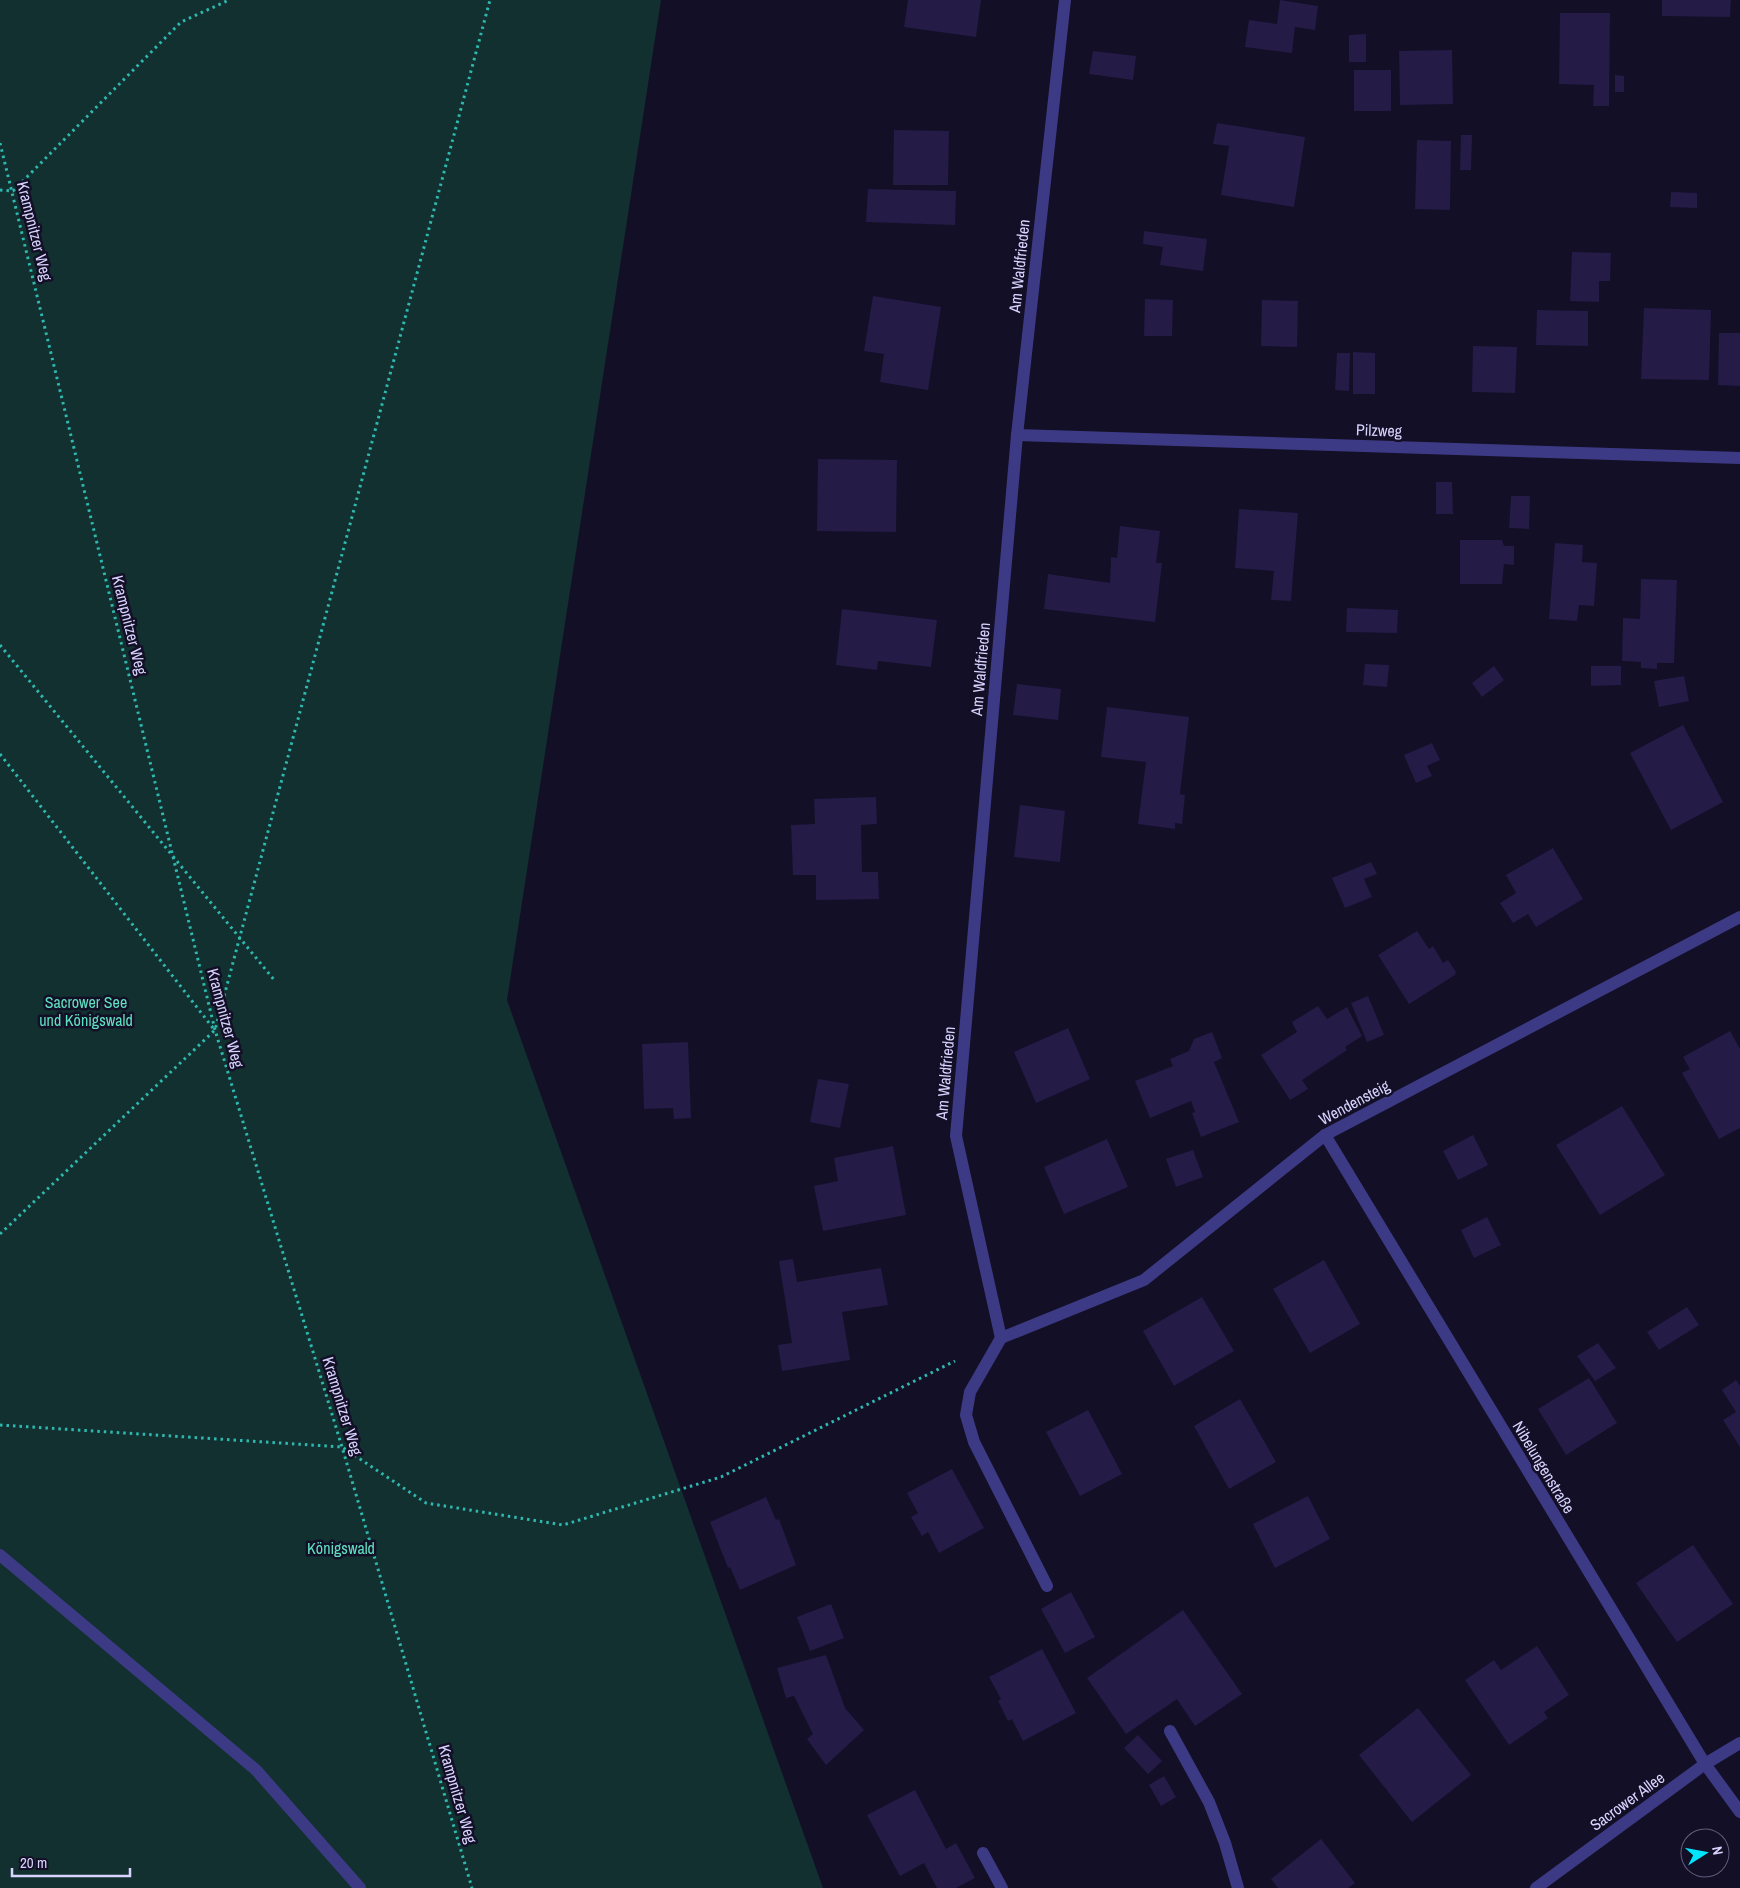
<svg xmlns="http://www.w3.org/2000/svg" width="1740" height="1888" font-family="'Archivo Narrow',sans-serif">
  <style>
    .green { fill: #12302f }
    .building { fill: #241b47 }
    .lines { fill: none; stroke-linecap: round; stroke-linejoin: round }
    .path { stroke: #2fb8b0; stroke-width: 3; stroke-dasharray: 2.5 4; stroke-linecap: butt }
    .minor { stroke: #3d3a85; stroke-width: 12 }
    .labels { text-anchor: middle; stroke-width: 5; stroke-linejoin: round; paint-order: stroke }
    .street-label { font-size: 16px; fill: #d9d4ff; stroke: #130f26 }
    .park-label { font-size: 16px; fill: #5fe0c0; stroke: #130f26 }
  </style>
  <rect width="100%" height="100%" fill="#130f26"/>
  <path class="green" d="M0 0H661L507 1000 823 1888H0Z"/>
  <g class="building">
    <path d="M908 0H981L976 37 904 27Z"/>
    <path d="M1280 0 1318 6 1315 30 1295 27 1292 53 1245 47 1249 20 1277 24Z"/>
    <path d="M1662 0H1731L1730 17 1662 16Z"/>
    <path d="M1560 13H1610L1609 106H1593L1594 85 1559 84Z"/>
    <path d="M1366 34V62H1349V35Z"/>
    <path d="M1452 50 1453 104 1400 105 1399 51Z"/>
    <path d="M1093 51 1136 56 1133 80 1089 74Z"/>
    <rect x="1354" y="70" width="37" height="41"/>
    <path d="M1615 75 1624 76V92H1615Z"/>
    <path d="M1217 123 1305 137 1294 207 1221 195 1229 146 1213 144Z"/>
    <path d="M894 130 949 131 948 185H893Z"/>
    <path d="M1461 135H1472L1471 170H1460Z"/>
    <path d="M1417 140 1451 141 1450 210 1415 209Z"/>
    <path d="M868 189 956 191 955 225 866 222Z"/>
    <path d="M1671 192 1697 193V208L1670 207Z"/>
    <path d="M1144 231 1207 239 1203 271 1160 265 1163 247 1143 244Z"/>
    <path d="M1572 252 1611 253 1610 281H1599V302L1570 301Z"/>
    <path d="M873 296 941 307 928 390 880 382 884 354 864 351Z"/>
    <path d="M1145 299 1173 300 1172 336H1144Z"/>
    <path d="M1262 300 1298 301 1297 347 1261 346Z"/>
    <path d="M1644 308 1711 310 1709 380 1641 379Z"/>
    <path d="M1537 310 1588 311V346L1536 345Z"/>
    <path d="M1719 333H1740V386L1718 385Z"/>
    <path d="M1473 346 1517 347 1515 393 1472 392Z"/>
    <path d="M1353 352 1375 353V394H1353Z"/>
    <path d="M1337 353H1350L1349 391 1335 390Z"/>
    <path d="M818 459 897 460 896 532 817 531Z"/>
    <path d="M1436 482H1452L1453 514H1436Z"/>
    <path d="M1511 496H1530L1529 529 1509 528Z"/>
    <path d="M1239 509 1298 513 1291 601 1271 600 1274 571 1235 568Z"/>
    <path d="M1120 526 1160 531 1156 563H1162L1155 622 1044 609 1048 574 1110 583 1111 557 1117 558Z"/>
    <path d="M1460 540H1502L1504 546H1514V565L1504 564 1502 584H1460Z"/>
    <path d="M1555 543 1583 545 1582 562 1597 563 1594 606 1579 605 1577 621 1549 619Z"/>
    <path d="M1641 579 1677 580 1674 663H1657V669L1641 668V662L1622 661 1623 618 1640 619Z"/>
    <path d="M1347 608 1398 610 1397 633 1346 632Z"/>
    <path d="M842 609 937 620 931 667 878 661 877 670 836 665Z"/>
    <path d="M1365 664 1389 665 1387 687 1363 685Z"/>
    <path d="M1494 666 1504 680 1482 697 1472 683Z"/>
    <path d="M1591 666H1621V685L1591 686Z"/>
    <path d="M1684 676 1689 701 1659 707 1654 681Z"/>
    <path d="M1017 684 1061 689 1058 720 1013 715Z"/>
    <path d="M1107 707 1189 717 1180 794 1185 795 1182 824 1175 823V829L1138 824 1146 762 1101 757Z"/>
    <path d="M1683 725 1723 802 1671 830 1630 753Z"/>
    <path d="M1432 743 1440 760 1427 766 1432 776 1416 783 1404 755Z"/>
    <path d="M876 797 877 824 861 825 862 872H878L879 899 816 900V875H793L791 825 815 824 814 799Z"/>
    <path d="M1020 805 1065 811 1060 862 1014 857Z"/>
    <path d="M1553 848 1583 899 1536 927 1528 914 1513 923 1500 903 1516 893 1506 875Z"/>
    <path d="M1371 862 1377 874 1364 879 1372 897 1345 908 1332 878Z"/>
    <path d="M1417 931 1429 949 1433 946 1443 963 1448 960 1456 972 1455 975 1409 1004 1378 955Z"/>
    <path d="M1368 996 1384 1035 1367 1042 1351 1003Z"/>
    <path d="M1318 1006 1327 1019 1347 1007 1362 1036 1345 1047 1347 1050 1302 1080 1308 1089 1290 1100 1261 1055 1297 1032 1292 1022Z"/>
    <path d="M1068 1028 1090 1079 1036 1103 1014 1052Z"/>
    <path d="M1730 1031 1740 1049V1128L1719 1139 1682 1073 1690 1069 1683 1057Z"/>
    <path d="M1212 1032 1222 1058 1214 1062 1239 1122 1201 1137 1192 1113 1195 1112 1191 1101 1150 1118 1135 1081 1173 1066 1170 1059 1189 1051 1194 1039Z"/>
    <path d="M688 1042 691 1118 674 1119 673 1108 644 1109 642 1044Z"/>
    <path d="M818 1079 849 1084 840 1128 810 1122Z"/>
    <path d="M1622 1106 1665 1175 1600 1215 1556 1145Z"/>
    <path d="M1473 1135 1488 1165 1458 1180 1443 1151Z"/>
    <path d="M1107 1139 1128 1187 1064 1214 1044 1167Z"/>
    <path d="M893 1146 906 1215 823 1231 814 1186 838 1181 834 1158Z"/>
    <path d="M1193 1150 1203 1177 1176 1187 1166 1159Z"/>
    <path d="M1487 1217 1501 1245 1474 1258 1461 1230Z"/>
    <path d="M793 1259 797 1282 881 1268 888 1305 842 1312 850 1360 782 1371 778 1345 792 1343 779 1261Z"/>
    <path d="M1324 1260 1360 1324 1310 1353 1273 1289Z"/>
    <path d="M1202 1297 1234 1351 1174 1386 1143 1331Z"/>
    <path d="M1687 1307 1699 1325 1659 1350 1647 1332Z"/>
    <path d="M1598 1343 1616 1368 1595 1381 1577 1356Z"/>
    <path d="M1589 1378 1617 1423 1566 1455 1538 1409Z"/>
    <path d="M1736 1380 1740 1386V1447L1723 1420 1736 1412 1722 1390Z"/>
    <path d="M1240 1399 1276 1462 1229 1489 1194 1426Z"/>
    <path d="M1088 1410 1122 1474 1080 1496 1046 1432Z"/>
    <path d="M952 1469 984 1528 939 1553 928 1532 922 1536 911 1517 918 1513 907 1493Z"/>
    <path d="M1308 1496 1330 1539 1275 1568 1253 1524Z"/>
    <path d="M766 1497 776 1520 779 1519 796 1565 740 1590 730 1567 728 1568 710 1522Z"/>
    <path d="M1693 1545 1733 1604 1677 1642 1636 1583Z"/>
    <path d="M1071 1592 1095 1637 1065 1653 1041 1609Z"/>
    <path d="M831 1604 844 1638 810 1651 797 1617Z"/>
    <path d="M1183 1610 1242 1694 1195 1726 1177 1699 1126 1734 1087 1678Z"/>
    <path d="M1537 1646 1569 1695 1544 1712 1548 1718 1509 1745 1465 1680 1494 1660 1501 1670Z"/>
    <path d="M1042 1649 1076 1713 1023 1741 1012 1719 1008 1721 998 1701 1001 1699 989 1677Z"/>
    <path d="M826 1655 845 1708 864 1730 826 1765 807 1739 813 1734 794 1696 786 1698 777 1668Z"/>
    <path d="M1418 1708 1471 1775 1412 1822 1359 1755Z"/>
    <path d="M1138 1735 1162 1761 1148 1774 1124 1748Z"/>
    <path d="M1164 1776 1176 1797 1161 1806 1149 1785Z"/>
    <path d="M915 1790 946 1849 956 1843 975 1878 956 1888H937L924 1863 900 1876 867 1815Z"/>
    <path d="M1321 1839 1355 1883 1348 1888H1278L1271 1879Z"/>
  </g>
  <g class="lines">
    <g class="path">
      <path d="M0 143 215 1030 342 1447 472 1888"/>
      <path d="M0 190 13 191 181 22 229 0"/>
      <path d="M0 645 275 981"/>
      <path d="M0 754 213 1028"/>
      <path d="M0 1234 215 1030 490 0"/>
      <path d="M0 1425 342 1447 426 1503 563 1525 721 1477 955 1361"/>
    </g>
    <g class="minor">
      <path d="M1017 435 1740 458"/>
      <path d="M1325 1135 1705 1764 1740 1812"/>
      <path d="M1001 1338 956 1136 1017 435 1065 0"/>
      <path d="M1001 1338 1144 1280 1325 1135 1740 917"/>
      <path d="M1001 1338 970 1392 966 1415 974 1442 1047 1586"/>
      <path d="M0 1555 256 1770 360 1888"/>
      <path d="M1170 1731 1209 1802 1225 1843 1238 1888"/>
      <path d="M983 1853 1002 1888"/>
      <path d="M1536 1888 1705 1764 1740 1743"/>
    </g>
  </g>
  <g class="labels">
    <g class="street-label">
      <text transform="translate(35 231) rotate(76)" y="6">Krampnitzer Weg</text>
      <text transform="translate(1019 266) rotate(-84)" y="6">Am Waldfrieden</text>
      <text transform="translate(1379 430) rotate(2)" y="6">Pilzweg</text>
      <text transform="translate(130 625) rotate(76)" y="6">Krampnitzer Weg</text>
      <text transform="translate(980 669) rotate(-85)" y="6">Am Waldfrieden</text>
      <text transform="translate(226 1018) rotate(75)" y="6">Krampnitzer Weg</text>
      <text transform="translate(945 1073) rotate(-85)" y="6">Am Waldfrieden</text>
      <text transform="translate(1354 1102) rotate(-28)" y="6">Wendensteig</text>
      <text transform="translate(343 1406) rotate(73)" y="6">Krampnitzer Weg</text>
      <text transform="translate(1544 1467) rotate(59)" y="6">Nibelungenstraße</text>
      <text transform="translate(458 1794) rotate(74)" y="6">Krampnitzer Weg</text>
      <text transform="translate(1627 1801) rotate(-36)" y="6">Sacrower Allee</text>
    </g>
    <g class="park-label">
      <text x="86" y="1008">Sacrower See<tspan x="86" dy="18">und Königswald</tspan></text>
      <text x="341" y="1554">Königswald</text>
    </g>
  </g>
  <g transform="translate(1705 1853) rotate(79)"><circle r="24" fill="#130f26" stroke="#625e7d"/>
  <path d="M0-4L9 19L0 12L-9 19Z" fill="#00e5ff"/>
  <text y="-8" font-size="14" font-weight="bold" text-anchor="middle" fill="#d9d4ff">N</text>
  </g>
  <path d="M12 1868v8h118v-8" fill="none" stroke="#d9d4ff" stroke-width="2.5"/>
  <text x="20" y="1868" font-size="15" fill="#d9d4ff" stroke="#130f26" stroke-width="4" paint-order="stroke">20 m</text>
</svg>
